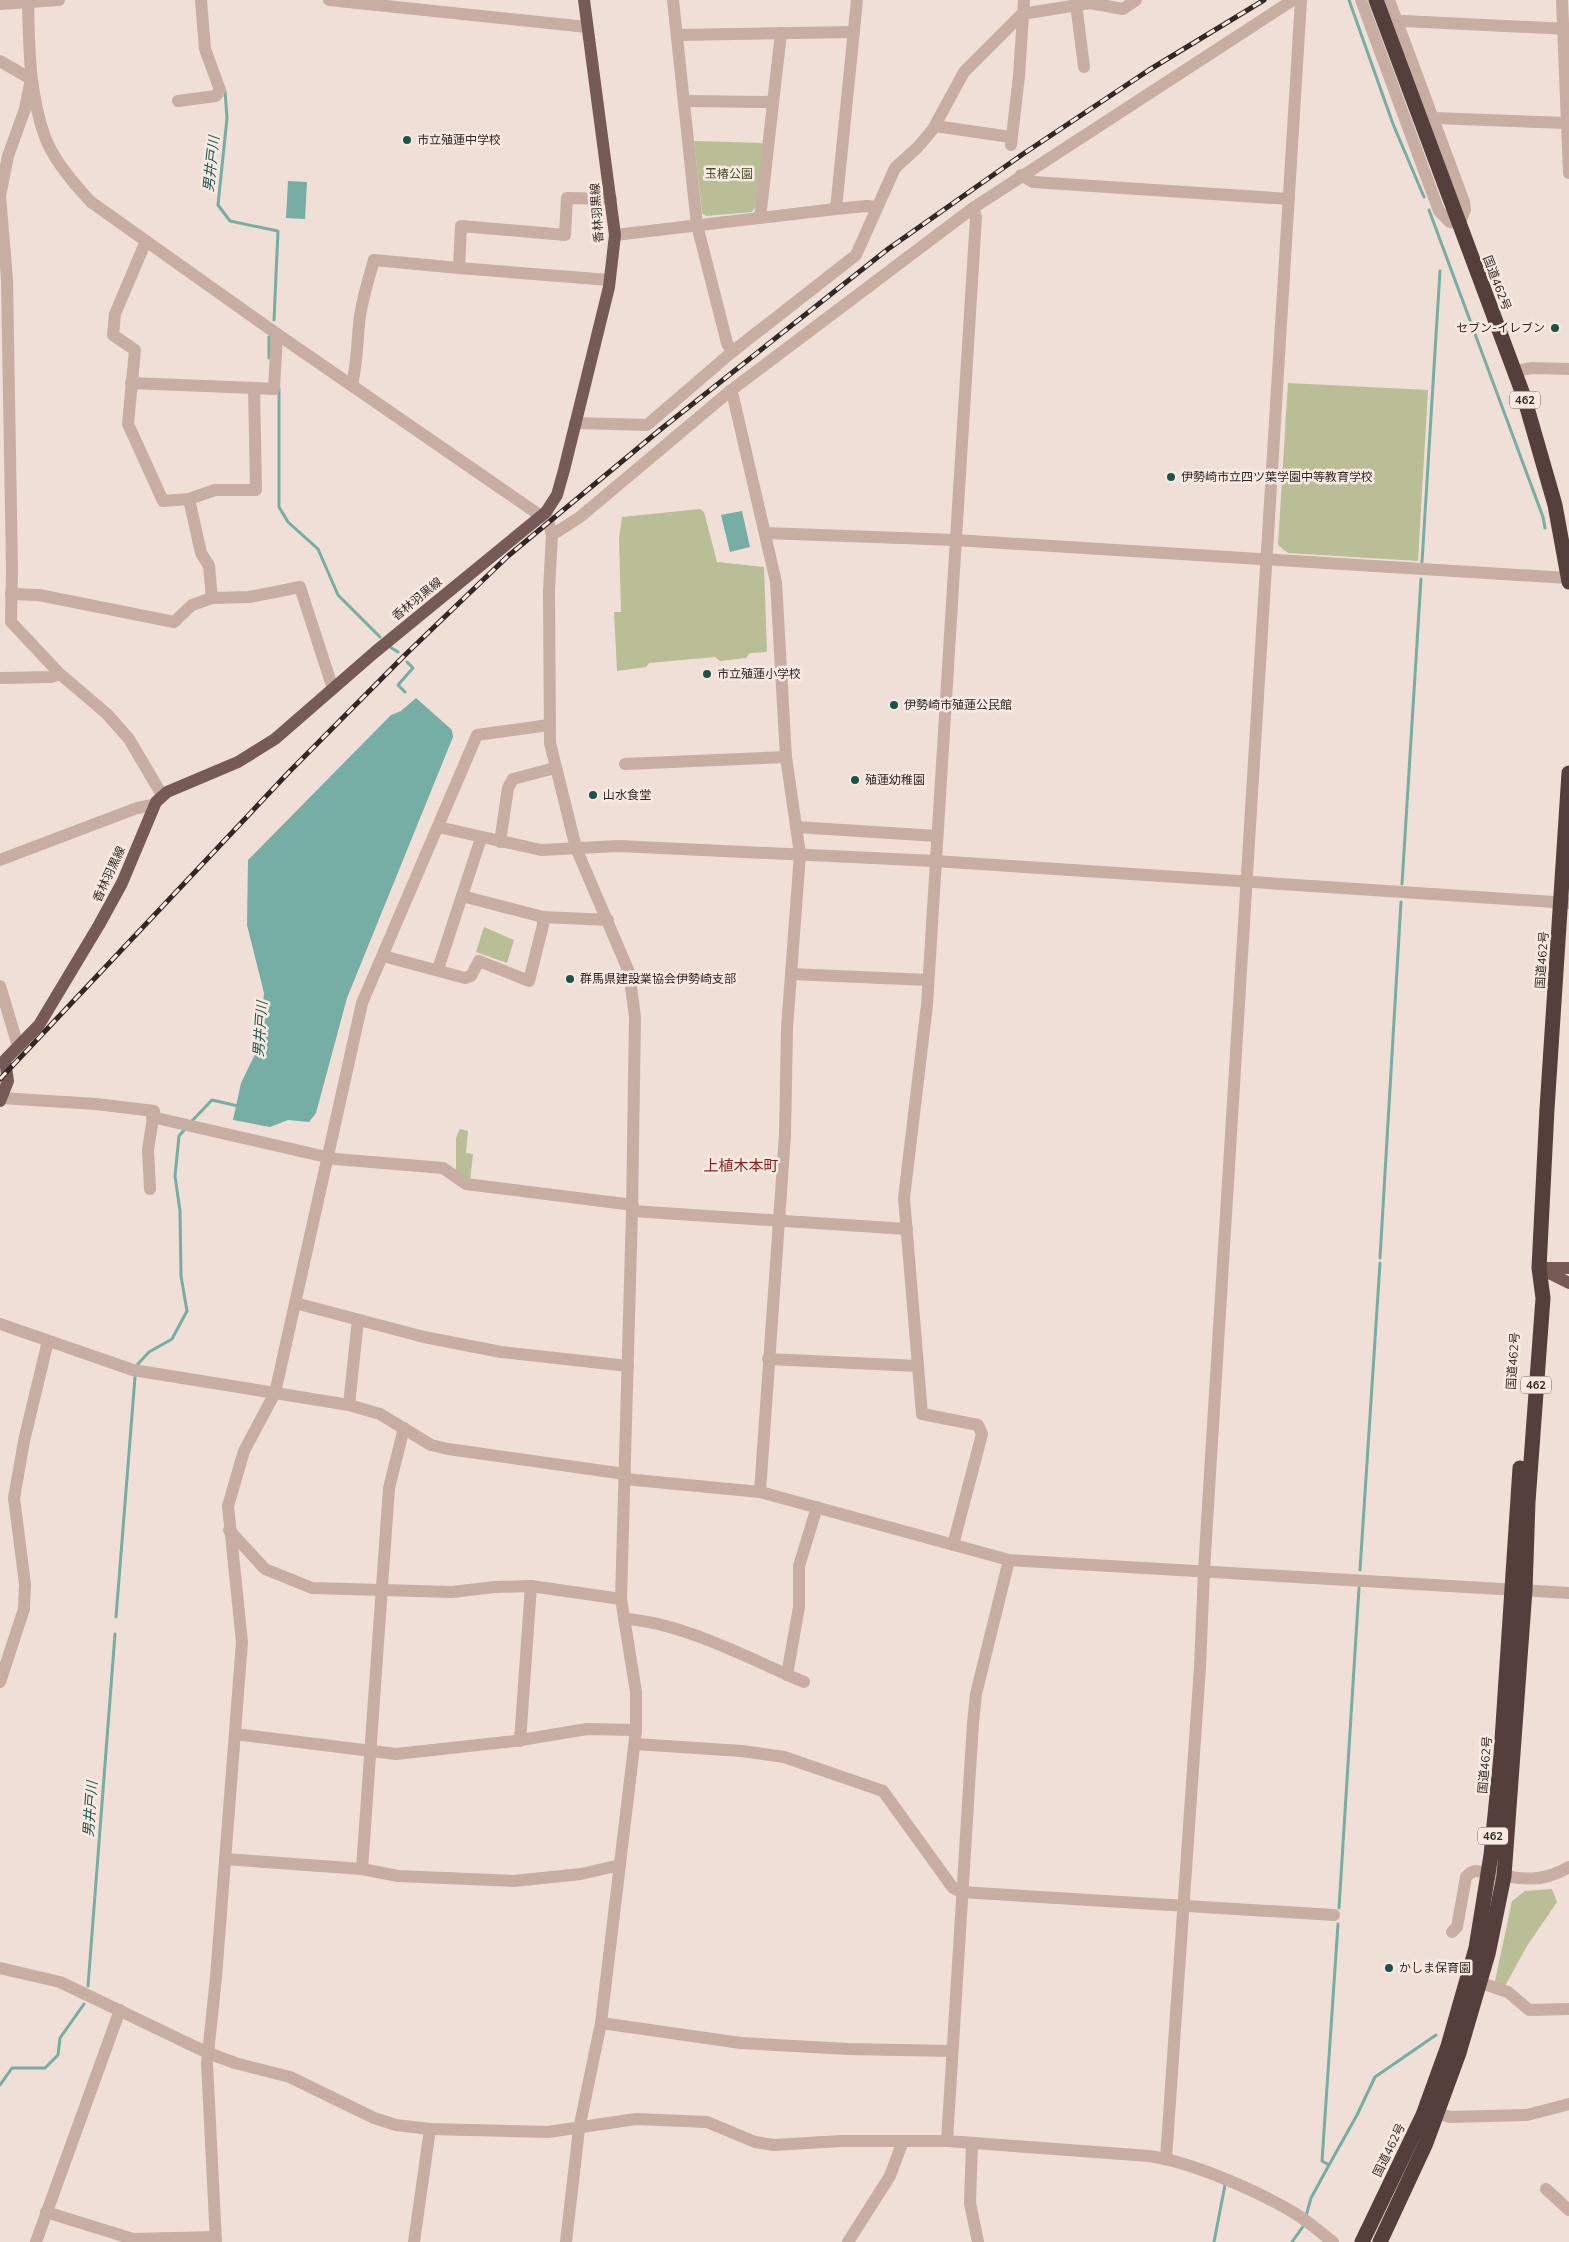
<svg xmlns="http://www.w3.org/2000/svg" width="1569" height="2242" font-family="'Nunito Sans','Noto Sans JP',sans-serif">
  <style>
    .green { fill: #b9be97 }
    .water { fill: #76ada4 }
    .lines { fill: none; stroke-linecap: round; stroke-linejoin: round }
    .stream { stroke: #76ada4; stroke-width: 3 }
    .minor { stroke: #c8ada3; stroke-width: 12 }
    .major { stroke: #755a56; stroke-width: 12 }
    .highway { stroke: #543f3c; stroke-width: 15 }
    .rail-casing { stroke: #332725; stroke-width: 5 }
    .rail { stroke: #f8eae2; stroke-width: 3; stroke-dasharray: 9; stroke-linecap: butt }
    .poi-dot { fill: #1b534c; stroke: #f8eae2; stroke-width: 2 }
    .labels { text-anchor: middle; stroke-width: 5; stroke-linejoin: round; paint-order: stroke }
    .shield { fill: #f8eae2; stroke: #6e625e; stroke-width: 1 }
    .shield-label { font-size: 11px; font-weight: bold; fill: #332725 }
    .poi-label { font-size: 12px; fill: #332725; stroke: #f8eae2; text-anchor: start }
    .park-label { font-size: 12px; fill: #4a5029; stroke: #f8eae2 }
    .street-label { font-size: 12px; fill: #332725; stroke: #f8eae2 }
    .water-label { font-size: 14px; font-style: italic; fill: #1b534c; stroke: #f8eae2 }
    .quarter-label { font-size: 15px; fill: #80231f; stroke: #f8eae2 }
  </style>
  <rect width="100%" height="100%" fill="#f0dfd7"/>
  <g class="green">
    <path d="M694 141 763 143 756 206 752 212 706 216 702 213Z"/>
    <path d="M1288 383 1428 390 1418 561 1288 553 1278 545Z"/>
    <path d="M700 509 704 512 717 562 764 567 767 652 750 653 746 658 720 661 715 657 649 663 646 667 617 671 614 612H621L619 538 622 517Z"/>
    <path d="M484 927 514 940 507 963 476 952Z"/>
    <path d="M460 1129 468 1131 466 1153 473 1154 470 1181 456 1172V1138Z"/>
    <path d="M1552 1889 1557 1902 1527 1946 1505 1986 1495 1981 1512 1901 1525 1891Z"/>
  </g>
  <g class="water">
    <path d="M288 181 307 182 305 219 286 218Z"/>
    <path d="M742 511 750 547 730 552 721 515Z"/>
    <path d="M416 698 452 730 453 737 347 998 316 1113 309 1122 288 1120 270 1127 233 1120 241 1083 259 1046 264 993 247 925 248 860 391 715 401 711Z"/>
  </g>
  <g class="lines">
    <g class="stream">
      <path d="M1349 0 1393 124 1424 197"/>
      <path d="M225 91 227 118 218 205 230 221 278 231 274 320"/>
      <path d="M1429 210 1543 517 1545 528"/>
      <path d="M269 358V337"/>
      <path d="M279 388V507L288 522 318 549 338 595 380 637"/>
      <path d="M1422 562 1440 271"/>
      <path d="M390 647 398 652"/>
      <path d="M405 692 398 685 413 668 407 662"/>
      <path d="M1402 884 1421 579"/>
      <path d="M190 1123 212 1100 238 1106"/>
      <path d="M1380 1258 1401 902"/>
      <path d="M137 1365 149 1352 172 1339 187 1311 181 1276 180 1211 175 1176 179 1136 186 1128"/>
      <path d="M1360 1570 1380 1263"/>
      <path d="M116 1617 135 1377"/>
      <path d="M1339 1908 1359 1588"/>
      <path d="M88 1986 115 1634"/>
      <path d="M0 2085 12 2068H45L58 2055 60 2038 84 2004"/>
      <path d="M1329 2165 1357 2115 1375 2077 1436 2035"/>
      <path d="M1306 2216 1311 2198 1329 2165 1322 2161 1338 1924"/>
      <path d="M1214 2242 1225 2185"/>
      <path d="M1292 2242 1304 2225"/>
    </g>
    <g class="minor">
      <path d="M28 0C29 46 29 93 45 137 53 159 75 185 91 202L277 334 541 516"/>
      <path d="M329 0 587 27"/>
      <path d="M673 0 697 225 727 343 732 352"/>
      <path d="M1361 0 1439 211 1450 222 1459 224 1465 210 1464 202 1389 0"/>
      <path d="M1562 0 1569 173"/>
      <path d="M0 4 59 0"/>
      <path d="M1076 4 1084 67"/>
      <path d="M1398 22 1404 21 1569 29"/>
      <path d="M677 35 854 32"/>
      <path d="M0 61 31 79"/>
      <path d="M31 79 25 109 8 156 0 196 7 279 12 570 11 622 60 674 107 714 129 739 162 795"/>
      <path d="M178 101 216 96 220 90 205 49 201 0"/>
      <path d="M685 101 773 102"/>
      <path d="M1434 118 1567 123"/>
      <path d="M935 126 1011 137"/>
      <path d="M1011 145 1019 76 1024 0"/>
      <path d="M1021 175 1033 182 1289 199"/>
      <path d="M836 209 857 0"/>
      <path d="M760 218 781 33"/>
      <path d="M615 235 836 209 867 206 876 207"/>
      <path d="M146 241 115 314 113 335 135 350 128 424 163 501 189 499 215 490H256L254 388 274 389 277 334"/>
      <path d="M459 268 609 280"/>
      <path d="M1515 371 1532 368 1569 369"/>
      <path d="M131 383 254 388"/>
      <path d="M352 385C357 363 357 346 359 324 361 302 368 281 374 260L459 268 461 226 565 235 567 198 611 199"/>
      <path d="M730 391 733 396 776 582 786 757 800 854 787 1028 785 1135 760 1492"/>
      <path d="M575 423 647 425 732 352 856 255 895 168 918 147 933 129 964 72 1022 14 1090 3 1123 9 1136 0"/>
      <path d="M189 499 201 553 209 566 212 598"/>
      <path d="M546 512 552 535 549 590 550 743 576 848 629 972 635 1017 632 1211 621 1599 636 1692V1730L601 2023 579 2129 566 2242"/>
      <path d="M765 533 955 540 1568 578"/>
      <path d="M552 535 580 517 730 391 973 208 1293 0"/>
      <path d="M11 594 39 595 174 622 192 605 212 598 249 597 300 587 333 689"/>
      <path d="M0 678 51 677 60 674"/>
      <path d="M625 764 786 757"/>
      <path d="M438 827 541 850 619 846 935 861 1569 903"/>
      <path d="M796 827 937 836"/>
      <path d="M500 842 508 788 513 779 555 768"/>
      <path d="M0 860 137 808 153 805"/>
      <path d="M462 896 543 917 608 920"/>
      <path d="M383 956 465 978 471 976 479 961 529 981 543 925V917"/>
      <path d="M438 969 481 838"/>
      <path d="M791 974 928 980"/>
      <path d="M0 986 18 1046"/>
      <path d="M1 1098 96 1104 154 1111 148 1150 150 1189"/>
      <path d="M152 1117 335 1159 443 1168 466 1184 633 1205"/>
      <path d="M632 1211 907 1229"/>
      <path d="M295 1303 424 1337 501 1352 628 1366"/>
      <path d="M0 1324 133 1370 349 1405 380 1414 431 1445 448 1449 625 1474"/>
      <path d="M768 1359 918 1366"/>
      <path d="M349 1405 358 1320"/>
      <path d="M625 1479 760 1492 1009 1560 1569 1593"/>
      <path d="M229 1530 265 1569 312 1588 452 1592 495 1587 531 1586 621 1599"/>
      <path d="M953 1545 982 1434 978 1425 922 1414 904 1198 927 1005 976 217 973 208"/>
      <path d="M624 1619C682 1622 750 1659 804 1682"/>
      <path d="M787 1675 799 1607V1566L817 1507"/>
      <path d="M0 1682 24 1609 25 1584 14 1498 24 1441 48 1341"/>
      <path d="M235 1734 396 1754 515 1741 587 1729 636 1730"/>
      <path d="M520 1741 531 1586"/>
      <path d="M635 1744 742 1751 784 1757 883 1791 953 1888 961 1892 1334 1915"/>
      <path d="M225 1859 362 1869 398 1876 514 1881 581 1874 620 1865"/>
      <path d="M362 1869 389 1488 404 1428"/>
      <path d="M1452 1932 1457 1927 1466 1877 1470 1873 1475 1871C1513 1875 1533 1888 1569 1867"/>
      <path d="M0 1968 60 1982 208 2053 235 2063 290 2077 374 2118 396 2125 430 2129 548 2132 636 2119 707 2122 755 2142 774 2145 841 2141H947L1149 2156C1192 2162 1258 2191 1296 2214 1309 2222 1321 2233 1333 2242"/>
      <path d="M1481 1983 1508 1992 1529 2010 1569 2009"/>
      <path d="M601 2023 741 2043 848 2049 952 2051"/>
      <path d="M1437 2113 1450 2117 1527 2115 1569 2104"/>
      <path d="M947 2141 973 1723 976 1694 1009 1560"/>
      <path d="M972 2144 970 2203 978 2242"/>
      <path d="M1166 2159 1200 1667 1204 1571 1301 0"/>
      <path d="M1546 2189 1569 2210"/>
      <path d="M46 2212 133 2239 215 2237"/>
      <path d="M36 2242 120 2010"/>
      <path d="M216 2242 207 2063 216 1977 242 1642 228 1506 244 1451 275 1393 362 1003 477 735 549 725"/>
      <path d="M414 2242 430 2129"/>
      <path d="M848 2242 890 2176 903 2141"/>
    </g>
    <g class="major">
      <path d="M0 1101 8 1081 5 1060 39 1025 99 925 122 883 156 802 167 792 238 762 275 739 375 652 546 512 557 495 564 470 609 287 615 235 584 0"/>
      <path d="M1539 1268 1569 1283"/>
      <path d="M1539 1268H1569"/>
    </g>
    <g class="highway">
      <path d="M1376 0 1524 397 1555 505 1569 582"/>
      <path d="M1362 2242 1423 2115 1448 2046 1476 1948 1491 1855 1501 1755 1520 1468"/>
      <path d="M1380 2242 1426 2143 1459 2053 1488 1954 1504 1876 1525 1590 1528 1502 1543 1298 1539 1268 1547 1109 1569 773"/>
    </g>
    <defs>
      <path id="rail" d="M0 1079 289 772 406 654 508 556 661 429 888 249 1023 154 1149 70 1264 0"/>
    </defs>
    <use href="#rail" class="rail-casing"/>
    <use href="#rail" class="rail"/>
  </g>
  <g class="poi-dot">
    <circle cx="407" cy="140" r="5"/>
    <circle cx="1555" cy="328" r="5"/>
    <circle cx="1171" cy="477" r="5"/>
    <circle cx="707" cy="674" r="5"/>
    <circle cx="894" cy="705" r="5"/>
    <circle cx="855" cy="780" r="5"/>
    <circle cx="593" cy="795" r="5"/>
    <circle cx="570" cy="979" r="5"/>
    <circle cx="1389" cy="1968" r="5"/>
  </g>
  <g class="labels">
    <g class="shield">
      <rect x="1510" y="391.5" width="30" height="17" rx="4"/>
      <rect x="1521" y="1376.5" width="30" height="17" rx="4"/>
      <rect x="1478" y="1827.5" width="30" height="17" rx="4"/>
    </g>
    <g class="shield-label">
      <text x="1525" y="404">462</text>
      <text x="1536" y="1389">462</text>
      <text x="1493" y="1840">462</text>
    </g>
    <g class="poi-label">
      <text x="417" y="144">市立殖蓮中学校</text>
      <text x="1545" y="332" text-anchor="end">セブン-イレブン</text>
      <text x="1181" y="481">伊勢崎市立四ツ葉学園中等教育学校</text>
      <text x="717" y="678">市立殖蓮小学校</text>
      <text x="904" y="709">伊勢崎市殖蓮公民館</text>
      <text x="865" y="784">殖蓮幼稚園</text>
      <text x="603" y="799">山水食堂</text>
      <text x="580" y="983">群馬県建設業協会伊勢崎支部</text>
      <text x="1399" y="1972">かしま保育園</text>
    </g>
    <g class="park-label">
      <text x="729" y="178">玉椿公園</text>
    </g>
    <g class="street-label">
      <text transform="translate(597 213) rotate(-94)" y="4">香林羽黒線</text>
      <text transform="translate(1497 283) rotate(69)" y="4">国道462号</text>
      <text transform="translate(417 599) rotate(-39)" y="4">香林羽黒線</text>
      <text transform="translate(109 874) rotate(-65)" y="4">香林羽黒線</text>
      <text transform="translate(1542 960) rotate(-86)" y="4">国道462号</text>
      <text transform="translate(1513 1361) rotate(-86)" y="4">国道462号</text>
      <text transform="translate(1485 1765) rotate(-85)" y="4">国道462号</text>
      <text transform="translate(1389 2150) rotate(-64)" y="4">国道462号</text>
    </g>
    <g class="water-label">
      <text transform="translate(211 164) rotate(-84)" y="5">男井戸川</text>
      <text transform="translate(260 1029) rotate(-86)" y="5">男井戸川</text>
      <text transform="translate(90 1809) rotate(-86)" y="5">男井戸川</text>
    </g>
    <g class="quarter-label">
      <text x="741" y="1171">上植木本町</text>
    </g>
  </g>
</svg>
